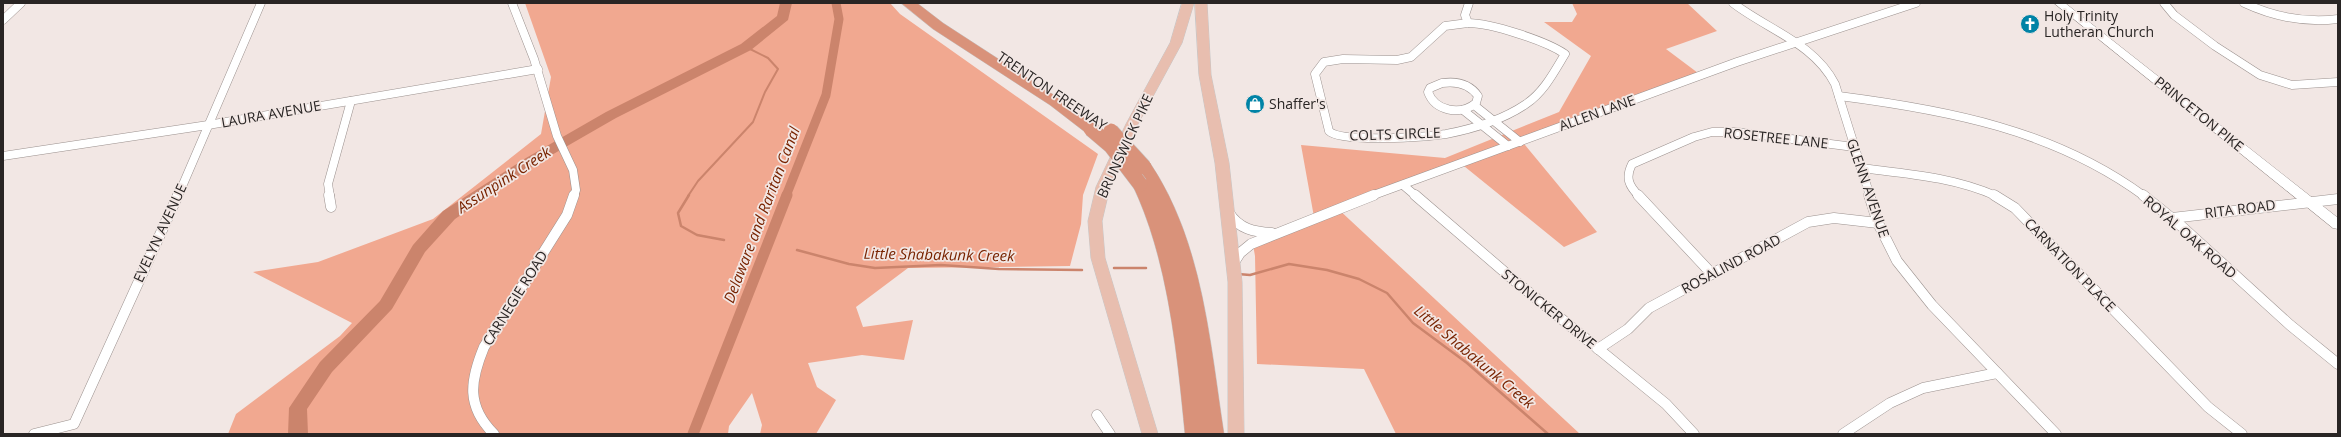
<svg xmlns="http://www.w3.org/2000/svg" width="2341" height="437" font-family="'Open Sans',sans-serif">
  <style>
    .green { fill: #f1a890 }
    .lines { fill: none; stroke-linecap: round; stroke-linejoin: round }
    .stream-far1 { stroke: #cb846c; stroke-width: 2 }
    .stream { stroke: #cb846c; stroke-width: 2.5 }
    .canal-far1 { stroke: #cb846c; stroke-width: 9 }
    .canal { stroke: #cb846c; stroke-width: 11 }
    .river { fill: #cb846c; fill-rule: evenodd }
    .minor-far1-casing { stroke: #9b918e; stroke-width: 9 }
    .minor-casing { stroke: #9b918e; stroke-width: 11 }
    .secondary-casing { stroke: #9b918e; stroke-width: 1 }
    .primary-casing { stroke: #c7c6c6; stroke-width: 1 }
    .motorway-casing { stroke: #c7c6c6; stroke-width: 1 }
    .minor-far1 { stroke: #fff; stroke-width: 8 }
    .minor { stroke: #fff; stroke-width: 10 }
    .secondary { fill: #fff; fill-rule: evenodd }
    .primary { fill: #e8beaf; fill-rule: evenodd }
    .motorway { fill: #d9927a; fill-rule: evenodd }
    .motorway-bridge-casing { stroke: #c7c6c6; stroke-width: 16; stroke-linecap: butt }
    .motorway-bridge { stroke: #d9927a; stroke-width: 15 }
    .labels { text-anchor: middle; stroke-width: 3.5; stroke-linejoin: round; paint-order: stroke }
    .poi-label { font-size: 14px; fill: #292524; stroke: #f2e7e4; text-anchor: start }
    .street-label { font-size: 14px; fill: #292524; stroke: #f2e7e4 }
    .water-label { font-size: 15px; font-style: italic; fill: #782300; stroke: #f2e7e4 }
  </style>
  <rect width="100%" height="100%" fill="#f2e7e4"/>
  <g class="green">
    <path d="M525 3H890L900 14 1098 154 1083 195 1081 224 1070 266 908 268 856 307 863 327 913 320 904 360 862 355 808 363 817 387 836 400 816 434H760L762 425 752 393 729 426 728 434H228L236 414 340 336 352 323 253 272 318 262 433 219 541 134 551 77Z"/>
    <path d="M1572 3H1687L1717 31 1666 49 1698 73 1520 139 1597 232 1564 247 1459 162 1336 207 1580 434H1396L1364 369 1257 364 1255 256 1252 239 1314 217 1301 145 1445 158 1559 112 1591 56 1544 22H1572L1577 14Z"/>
  </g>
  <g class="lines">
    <path class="stream-far1" d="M688 196 698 181 753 122 765 92 778 69 768 58 746 47"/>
    <g class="stream">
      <path d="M689 195 678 213 681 226 697 235 724 240"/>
      <path d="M797 250 849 264 875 268 941 265 999 269 1082 270"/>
      <path d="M1114 268H1146"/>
      <path d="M1238 274 1250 275 1289 264 1327 270 1359 279 1387 293 1413 323 1467 363 1548 434"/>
    </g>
    <path class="canal-far1" d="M786 196 826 95 839 19 836 3"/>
    <path class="canal" d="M693 434 787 195"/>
    <path class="river" d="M780 3H792L788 20 751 50 616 118 536 164 455 219 425 252 392 309 332 372 307 409 308 434H288L289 408 320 362 380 301 413 245 443 211 526 158 606 112 741 44 777 16Z"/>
    <defs>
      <g id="minor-far1">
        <path d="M512 3 534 59 557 136 573 170 576 190 574 196"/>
        <path d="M1733 3C1768 30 1814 43 1835 84L1870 196"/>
        <path d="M2164 3 2174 15 2215 46 2260 75 2292 85 2338 82"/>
        <path d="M2244 3C2274 17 2305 23 2338 19"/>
        <path d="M3 20 21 3"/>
        <path d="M1468 23C1491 23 1546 41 1565 54 1554 72 1544 92 1526 104 1504 119 1472 129 1446 134 1427 137 1340 143 1329 131L1315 74 1324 62 1343 59 1397 60 1411 57 1445 26Z"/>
        <path d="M1468 23 1465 15 1469 3"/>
        <path d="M1442 83C1456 81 1469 83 1478 96L1476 103C1460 116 1435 111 1428 92L1430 88Z"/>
        <path d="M1839 96C1948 110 2054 130 2144 196"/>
        <path d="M1474 105 1520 142"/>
        <path d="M1463 110 1508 146"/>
        <path d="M3 156 208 125 538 69"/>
        <path d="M1861 168C1908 174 1953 177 1996 196"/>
        <path d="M1403 185 1416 196"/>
        <path d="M178 196 261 3"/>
        <path d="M330 196 328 184 351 101"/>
        <path d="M1371 196 1737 62 1916 3"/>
        <path d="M1639 196C1629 186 1625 178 1632 164L1694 137 1712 132H1737L1854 147"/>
      </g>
      <g id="minor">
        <path d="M329 195 331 207"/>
        <path d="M1415 195 1515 281 1666 404 1694 434"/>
        <path d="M1638 195 1712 274"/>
        <path d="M1869 195 1878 223 1897 261 1932 305 2056 434"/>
        <path d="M1994 195 2015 208 2208 407 2242 434"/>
        <path d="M2143 195 2179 224 2290 325 2338 364"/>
        <path d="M1229 213C1239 229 1254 232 1272 233"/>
        <path d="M2172 218 2338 199"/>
        <path d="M1233 264 1240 253 1251 244 1374 195"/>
        <path d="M1598 349 1628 329 1649 308 1808 222 1834 218 1878 223"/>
        <path d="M1097 415 1110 434"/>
        <path d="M34 434 74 424 178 195"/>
        <path d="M494 434C466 406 470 381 484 347L567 215 574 195"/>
        <path d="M1843 434 1890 403 1923 388 1997 373"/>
      </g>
      <path id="secondary" d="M2054 3H2065L2338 218V229L2333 228Z"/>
      <g id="primary">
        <path d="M1182 3H1194L1182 43 1138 124 1110 187 1102 221 1105 258 1158 434H1142L1091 258 1088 221 1096 187 1126 124 1170 43Z"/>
        <path d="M1195 3H1207L1211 75 1229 163 1242 282 1244 434H1228V282L1215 163 1199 75Z"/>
      </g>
      <g id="motorway">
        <path d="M901 3H917L943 23 1060 99 1099 129 1097 132H1085L1050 105 933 29Z"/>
        <path d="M1144 162 1150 163C1203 242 1210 343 1224 434H1185C1177 352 1168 258 1132 184L1134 180H1143L1136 167 1138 163Z"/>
      </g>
    </defs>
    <use href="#minor-far1" class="minor-far1-casing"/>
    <use href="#minor" class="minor-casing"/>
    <use href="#secondary" class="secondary-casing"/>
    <use href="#primary" class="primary-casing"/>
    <use href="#motorway" class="motorway-casing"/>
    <use href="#minor-far1" class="minor-far1"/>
    <use href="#minor" class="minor"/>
    <use href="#secondary" class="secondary"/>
    <use href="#primary" class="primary"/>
    <use href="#motorway" class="motorway"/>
    <defs>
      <g id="motorway-bridge">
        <path d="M1091 129 1111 146 1140 184"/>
        <path d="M1111 131 1144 167"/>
      </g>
    </defs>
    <use href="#motorway-bridge" class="motorway-bridge-casing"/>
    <use href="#motorway-bridge" class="motorway-bridge"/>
  </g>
  <defs>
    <symbol id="church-disc" viewBox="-11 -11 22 22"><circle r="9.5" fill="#0083a6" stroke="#f2e7e4"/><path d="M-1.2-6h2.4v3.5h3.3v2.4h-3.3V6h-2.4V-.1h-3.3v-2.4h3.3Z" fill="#fff"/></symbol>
    <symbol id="shop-disc" viewBox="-11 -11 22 22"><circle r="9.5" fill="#0083a6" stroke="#f2e7e4"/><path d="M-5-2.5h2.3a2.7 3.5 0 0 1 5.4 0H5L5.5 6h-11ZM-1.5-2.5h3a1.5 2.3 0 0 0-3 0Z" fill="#fff"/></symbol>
  </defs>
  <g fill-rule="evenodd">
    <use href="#church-disc" x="2019" y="13" width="22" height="22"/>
    <use href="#shop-disc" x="1244" y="93" width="22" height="22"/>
  </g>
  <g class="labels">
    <g class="poi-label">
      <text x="2044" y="21">Holy Trinity<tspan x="2044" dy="16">Lutheran Church</tspan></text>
      <text x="1269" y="109">Shaffer's</text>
    </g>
    <g class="street-label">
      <text transform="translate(1052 91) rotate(34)" y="5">TRENTON FREEWAY</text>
      <text transform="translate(1597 113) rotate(-20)" y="5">ALLEN LANE</text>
      <text transform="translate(271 114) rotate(-10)" y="5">LAURA AVENUE</text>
      <text transform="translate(2199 114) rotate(39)" y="5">PRINCETON PIKE</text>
      <text transform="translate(1395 134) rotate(-2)" y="5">COLTS CIRCLE</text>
      <text transform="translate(1776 138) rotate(6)" y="5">ROSETREE LANE</text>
      <text transform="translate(1125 146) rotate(-65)" y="5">BRUNSWICK PIKE</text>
      <text transform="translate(1868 188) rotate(71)" y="5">GLENN AVENUE</text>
      <text transform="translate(2240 209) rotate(-7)" y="5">RITA ROAD</text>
      <text transform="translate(160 233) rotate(-65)" y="5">EVELYN AVENUE</text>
      <text transform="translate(2190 237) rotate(41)" y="5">ROYAL OAK ROAD</text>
      <text transform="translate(1731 264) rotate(-28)" y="5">ROSALIND ROAD</text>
      <text transform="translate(2070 265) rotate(46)" y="5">CARNATION PLACE</text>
      <text transform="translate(515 298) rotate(-58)" y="5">CARNEGIE ROAD</text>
      <text transform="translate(1549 309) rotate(39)" y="5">STONICKER DRIVE</text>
    </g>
    <g class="water-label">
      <text transform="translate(504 180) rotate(-33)" y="5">Assunpink Creek</text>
      <text transform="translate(762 215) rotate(-69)" y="5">Delaware and Raritan Canal</text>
      <text transform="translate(939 255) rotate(1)" y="5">Little Shabakunk Creek</text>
      <text transform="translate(1474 357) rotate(40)" y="5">Little Shabakunk Creek</text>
    </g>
  </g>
  <rect width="2341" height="437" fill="none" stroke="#292524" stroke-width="8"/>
</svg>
